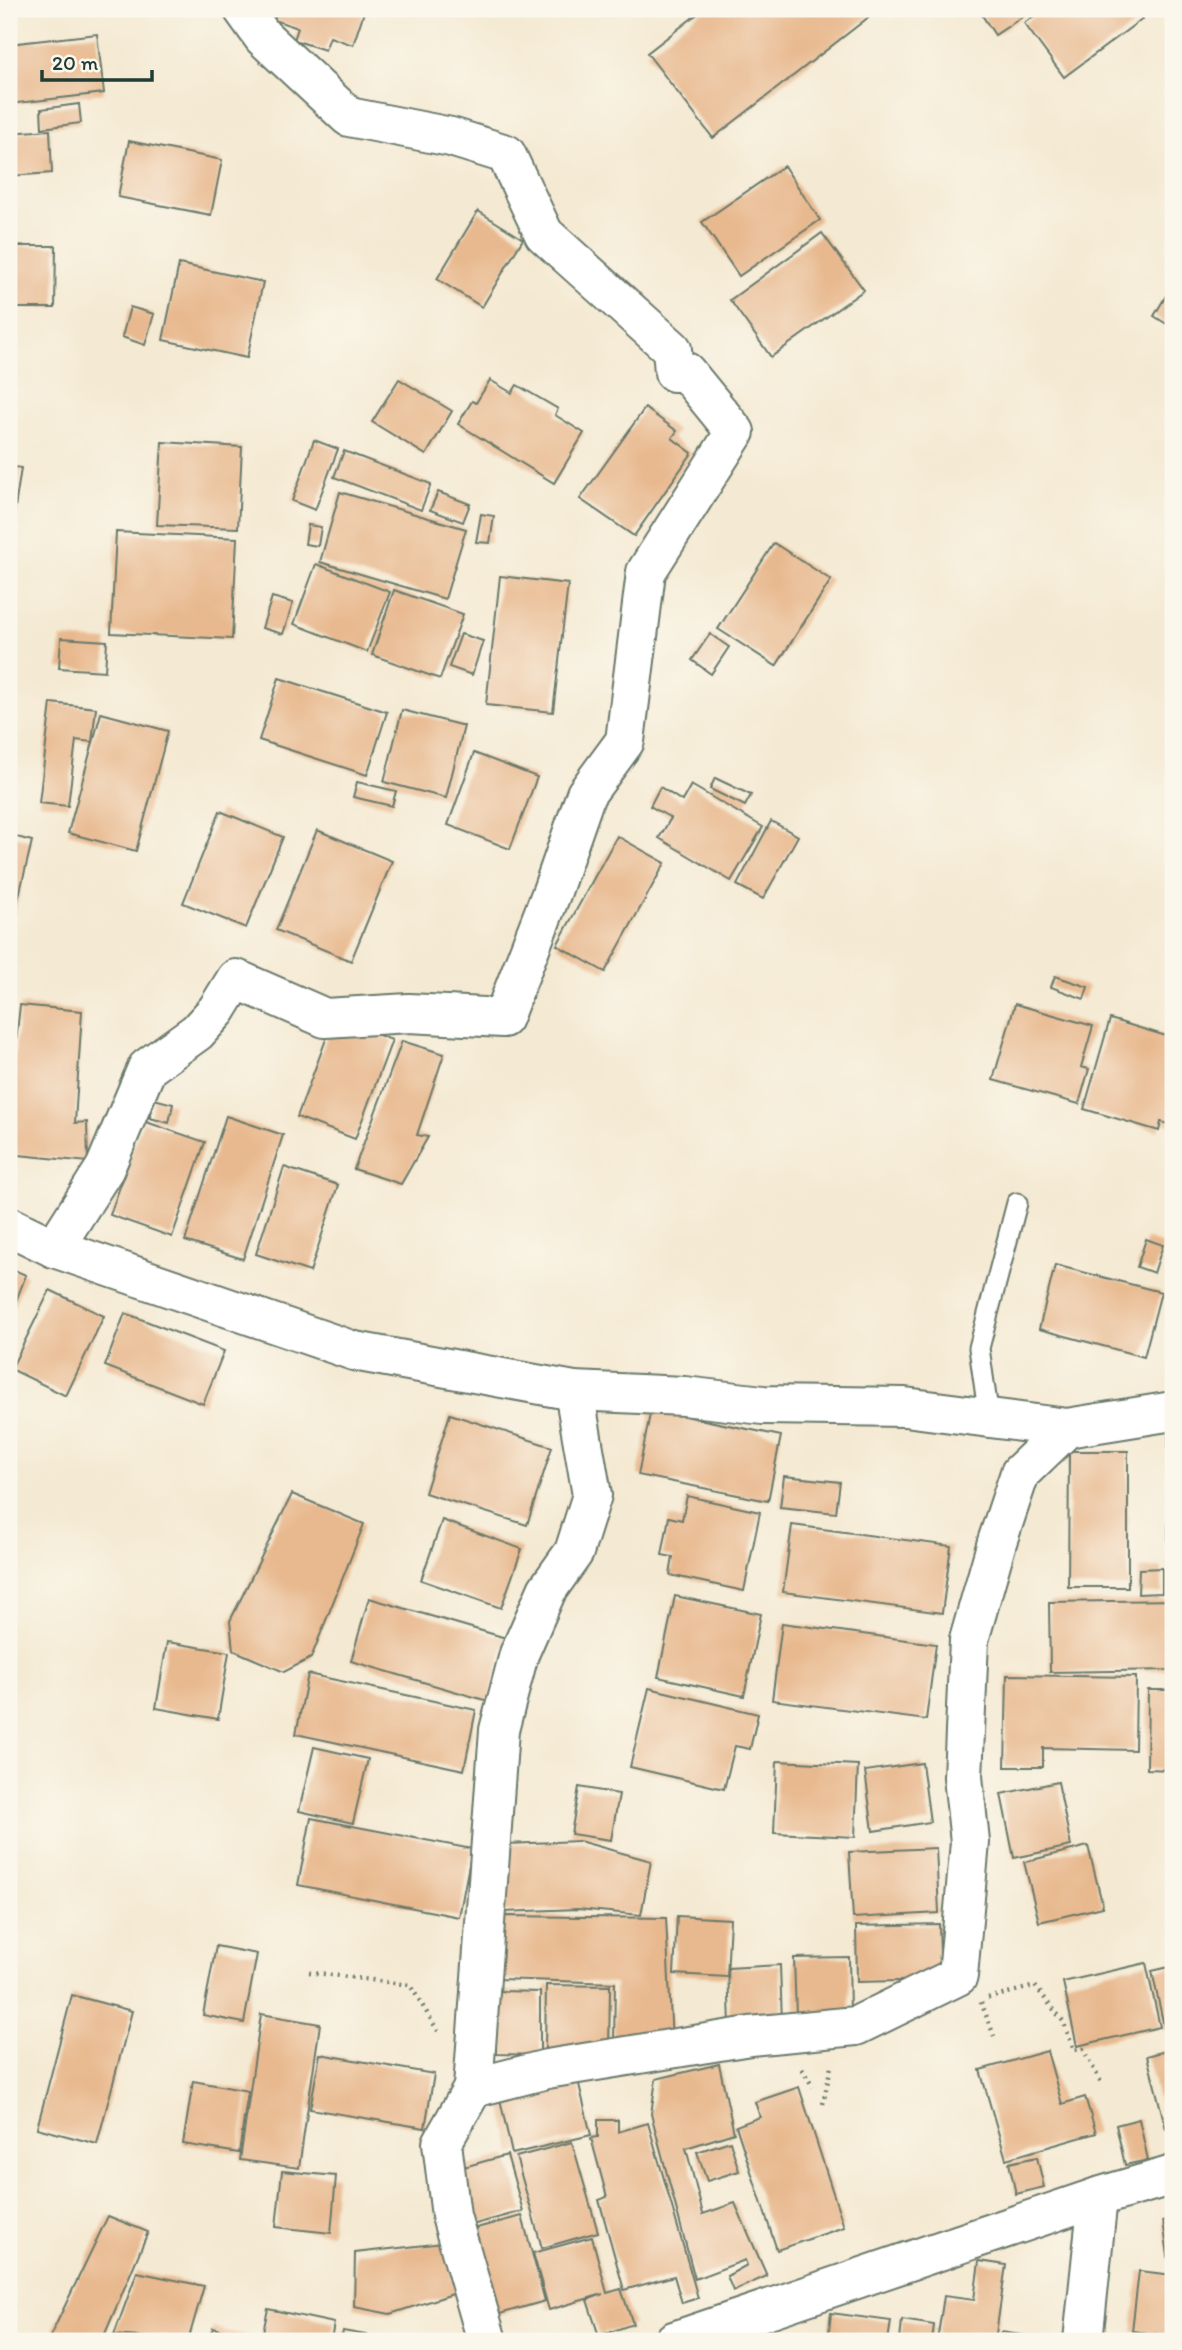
<svg xmlns="http://www.w3.org/2000/svg" width="1182" height="2350" font-family="Itim,sans-serif">
  <style>
    .building { fill: #e8b98f }
    .lines { fill: none; stroke-linecap: round; stroke-linejoin: round }
    .lane-casing { stroke: #6a796b; stroke-width: 23 }
    .street-casing { stroke: #6a796b; stroke-width: 42 }
    .path { stroke: #6a796b; stroke-width: 4.5; stroke-dasharray: 2 5; stroke-linecap: butt }
    .lane { stroke: #fff; stroke-width: 19 }
    .street { stroke: #fff; stroke-width: 38 }
  </style>
  <rect width="100%" height="100%" fill="#fbf7ec"/>
  <filter id="ink" filterUnits="userSpaceOnUse"><feTurbulence type="fractalNoise" baseFrequency=".0143" numOctaves="2"/><feDisplacementMap in="SourceGraphic" scale="14" xChannelSelector="R" yChannelSelector="G"/><feConvolveMatrix kernelMatrix="1 2 1 2 8 2 1 2 1" color-interpolation-filters="sRGB"/></filter>
  <filter id="wash" filterUnits="userSpaceOnUse"><feTurbulence type="fractalNoise" baseFrequency=".00686" numOctaves="4" result="noise"/><feDisplacementMap in="SourceGraphic" scale="28" xChannelSelector="R" yChannelSelector="G"/><feGaussianBlur stdDeviation="1.57" result="paint"/><feColorMatrix in="noise" values="0 0 0 0 0 0 0 0 0 0 0 0 0 0 0 0 0 1.4 0 .05"/><feComposite in="paint" operator="in"/></filter>
  <g filter="url(#wash)">
    <rect width="100%" height="100%" fill="#f4e9d2"/>
    <g id="blocks">
      <g class="building">
        <path d="M278 9H365L353 45 330 37 325 50 294 40 298 28 274 20Z"/>
        <path d="M704 9H871L874 13 713 138 647 53Z"/>
        <path d="M978 9H1034L995 35Z"/>
        <path d="M1044 9H1135L1142 19 1064 77 1024 23Z"/>
        <path d="M97 34 104 93 9 104V44Z"/>
        <path d="M79 104 81 123 42 128 41 109Z"/>
        <path d="M50 130 52 173 9 176V133Z"/>
        <path d="M129 141 222 160 211 215 118 197Z"/>
        <path d="M784 166 820 220 739 276 702 222Z"/>
        <path d="M478 211 523 239 482 307 437 279Z"/>
        <path d="M822 233 864 290 771 357 730 300Z"/>
        <path d="M9 246H56L55 308H9Z"/>
        <path d="M179 264 263 282 247 358 163 340Z"/>
        <path d="M1173 284V328L1154 316Z"/>
        <path d="M130 307 154 314 145 345 122 337Z"/>
        <path d="M399 379 452 411 426 455 372 422Z"/>
        <path d="M490 380 512 393 517 385 558 409 555 415 584 433 554 483 458 424 472 401 476 403Z"/>
        <path d="M645 408 677 431 672 438 692 453 634 536 580 499Z"/>
        <path d="M314 440 338 449 315 510 292 501Z"/>
        <path d="M162 442 242 447 238 528 157 525Z"/>
        <path d="M344 451 431 484 421 510 334 477Z"/>
        <path d="M9 466 21 468 13 521 9 520Z"/>
        <path d="M340 492 466 529 445 599 320 562Z"/>
        <path d="M438 492 470 504 463 522 430 510Z"/>
        <path d="M481 514 494 516 490 543 476 542Z"/>
        <path d="M308 525 321 527 318 546 305 544Z"/>
        <path d="M116 532 237 538 232 639 111 633Z"/>
        <path d="M774 543 831 580 776 666 718 629Z"/>
        <path d="M316 564 390 592 367 652 294 624Z"/>
        <path d="M500 576 568 584 553 712 486 705Z"/>
        <path d="M394 590 463 614 440 679 372 655Z"/>
        <path d="M272 597 293 603 283 634 262 628Z"/>
        <path d="M461 634 483 641 472 675 449 667Z"/>
        <path d="M710 634 729 647 711 674 692 660Z"/>
        <path d="M61 638 107 641 105 671 59 668Z"/>
        <path d="M279 678 387 712 367 775 259 740Z"/>
        <path d="M51 703 96 708 92 742 76 740 68 806 39 803Z"/>
        <path d="M402 710 464 726 446 798 384 782Z"/>
        <path d="M101 713 168 731 136 851 68 833Z"/>
        <path d="M474 753 537 777 510 849 448 825Z"/>
        <path d="M715 778 751 795 745 806 710 789Z"/>
        <path d="M357 782 396 791 392 806 353 797Z"/>
        <path d="M691 785 763 827 731 881 659 838 671 818 650 806 660 787 682 801Z"/>
        <path d="M220 811 283 837 246 928 183 903Z"/>
        <path d="M771 821 798 836 763 899 737 885Z"/>
        <path d="M317 830 392 861 351 961 276 930Z"/>
        <path d="M9 835 32 841 14 917 9 915Z"/>
        <path d="M617 836 665 863 605 972 557 945Z"/>
        <path d="M1055 976 1088 987 1084 999 1051 987Z"/>
        <path d="M1015 1004 1093 1026 1081 1067 1089 1069 1079 1104 993 1080Z"/>
        <path d="M20 1005 82 1011 75 1123 87 1122 88 1162 9 1154V1107Z"/>
        <path d="M334 1018 392 1040 355 1139 297 1117Z"/>
        <path d="M1110 1019 1173 1038V1125L1161 1122 1159 1131 1084 1109Z"/>
        <path d="M402 1041 444 1054 417 1135 428 1137 401 1184 354 1169Z"/>
        <path d="M154 1099 173 1104 169 1123 150 1118Z"/>
        <path d="M226 1116 283 1135 243 1259 185 1241Z"/>
        <path d="M143 1121 205 1142 172 1237 110 1215Z"/>
        <path d="M284 1167 338 1185 310 1272 256 1254Z"/>
        <path d="M1146 1239 1163 1245 1154 1273 1137 1267Z"/>
        <path d="M1055 1265 1161 1292 1144 1357 1039 1329Z"/>
        <path d="M9 1268 26 1275 9 1319Z"/>
        <path d="M50 1290 104 1316 66 1396 11 1369Z"/>
        <path d="M125 1313 224 1351 203 1404 105 1366Z"/>
        <path d="M651 1409 781 1436 768 1501 638 1475Z"/>
        <path d="M450 1414 552 1447 527 1525 425 1493Z"/>
        <rect x="1168" y="1431" width="5" height="161"/>
        <path d="M1069 1451H1128V1587H1068Z"/>
        <path d="M784 1476 840 1482 836 1513 780 1507Z"/>
        <path d="M292 1494 364 1524 311 1658 284 1672 233 1650 230 1621Z"/>
        <path d="M687 1496 760 1512 744 1591 670 1575 673 1557 662 1555 669 1517 682 1520Z"/>
        <path d="M442 1520 522 1549 501 1608 421 1580Z"/>
        <path d="M792 1525 951 1546 942 1613 783 1592Z"/>
        <path d="M1162 1568V1593L1138 1594 1139 1569Z"/>
        <path d="M675 1596 761 1614 744 1696 658 1677Z"/>
        <path d="M369 1598 506 1638 488 1701 351 1661Z"/>
        <path d="M1173 1600V1670L1050 1672 1049 1602Z"/>
        <path d="M782 1623 936 1644 926 1720 772 1700Z"/>
        <path d="M167 1642 229 1652 218 1719 156 1708Z"/>
        <path d="M308 1674 476 1710 464 1770 296 1734Z"/>
        <path d="M1007 1675 1136 1677 1135 1750 1043 1748V1767H1005Z"/>
        <path d="M649 1688 758 1714 750 1749 735 1746 724 1789 630 1767Z"/>
        <path d="M1148 1690H1173V1770L1147 1769Z"/>
        <path d="M314 1747 368 1759 353 1823 299 1811Z"/>
        <path d="M777 1761 858 1765 855 1837 774 1833Z"/>
        <path d="M922 1763 930 1822 873 1831 865 1771Z"/>
        <path d="M1058 1782 1071 1846 1014 1858 1001 1794Z"/>
        <path d="M579 1787 619 1794 611 1840 571 1834Z"/>
        <path d="M311 1818 472 1849 459 1917 298 1885Z"/>
        <path d="M579 1841 651 1861 641 1915 578 1909 503 1912 507 1844Z"/>
        <path d="M1088 1846 1103 1907 1039 1922 1024 1862Z"/>
        <path d="M936 1848 939 1913 853 1918 849 1852Z"/>
        <path d="M502 1916 666 1918 672 2043 614 2044 615 1983 498 1979Z"/>
        <path d="M677 1916 730 1919 727 1977 674 1974Z"/>
        <path d="M939 1924 941 1980 857 1982 856 1926Z"/>
        <path d="M216 1946 257 1954 244 2023 203 2015Z"/>
        <path d="M849 1957 850 2013 796 2015 794 1958Z"/>
        <path d="M1146 1963 1160 2027 1077 2046 1063 1982Z"/>
        <path d="M780 1965 782 2023 730 2025 728 1968Z"/>
        <path d="M1173 1966V2029L1165 2031 1152 1971Z"/>
        <path d="M546 1985 610 1986 609 2052 545 2051Z"/>
        <path d="M496 1991 540 1992V2055L496 2054Z"/>
        <path d="M72 1995 132 2011 97 2144 37 2128Z"/>
        <path d="M261 2014 320 2024 299 2168 240 2160Z"/>
        <path d="M1173 2049V2127L1166 2129 1147 2056Z"/>
        <path d="M1047 2051 1062 2104 1085 2097 1096 2133 1006 2159 980 2070Z"/>
        <path d="M320 2054 434 2074 425 2128 310 2109Z"/>
        <path d="M719 2064 734 2133 686 2148 703 2214 735 2203 767 2276 733 2291 727 2276 747 2265 745 2260 695 2279 651 2114 656 2079Z"/>
        <path d="M578 2080 591 2135 512 2154 500 2099Z"/>
        <path d="M193 2081 248 2091 239 2153 183 2144Z"/>
        <path d="M799 2087 844 2227 777 2250 736 2126 760 2117 755 2102Z"/>
        <path d="M1139 2119 1148 2160 1125 2165 1116 2125Z"/>
        <path d="M598 2120H618V2132L648 2123 698 2298 682 2303 674 2276 624 2290 599 2200 607 2197 591 2138 598 2137Z"/>
        <path d="M730 2141 739 2171 707 2181 697 2152Z"/>
        <path d="M572 2142 598 2232 542 2248 516 2157Z"/>
        <path d="M507 2155 523 2211 468 2226 453 2170Z"/>
        <path d="M1037 2157 1044 2187 1016 2194 1009 2163Z"/>
        <path d="M282 2171 336 2176 331 2233 276 2227Z"/>
        <path d="M108 2216 148 2232 102 2341H48Z"/>
        <path d="M522 2216 545 2301 489 2317 465 2231Z"/>
        <path d="M1173 2220V2261L1169 2262 1163 2221Z"/>
        <path d="M592 2237 607 2293 621 2289 633 2324 599 2336 587 2300 603 2294 549 2310 533 2253Z"/>
        <path d="M443 2243 456 2293 390 2314 354 2307 355 2253Z"/>
        <path d="M979 2261 1006 2265 995 2341H937L944 2296 974 2300Z"/>
        <path d="M1139 2271 1173 2275V2336L1132 2331Z"/>
        <path d="M137 2272 204 2286 188 2341 114 2335Z"/>
        <path d="M268 2309 334 2323 331 2341H261Z"/>
        <path d="M831 2313 891 2321 888 2341H828Z"/>
        <path d="M902 2320 934 2325 932 2341H900Z"/>
        <path d="M213 2328 256 2338V2341H208Z"/>
        <path d="M343 2331 366 2335 365 2341H341Z"/>
        <path d="M1001 2332 1056 2340V2341H1000Z"/>
      </g>
    </g>
  </g>
  <g filter="url(#ink)">
    <use href="#blocks" fill-opacity="0" stroke="#6a796b" stroke-width="2"/>
    <g class="lines">
      <defs>
        <path id="lane" d="M989 1418 979 1348 1017 1203"/>
        <g id="street">
          <path d="M9 1226 54 1248 354 1351 574 1391 684 1396 763 1405 905 1407 1067 1428 1173 1411"/>
          <path d="M54 1248 105 1168 147 1068 197 1032 217 1010 236 979 325 1018 409 1013 503 1018 551 894 586 794 625 741 646 572 735 432 686 372H674L672 349 544 234 506 154 451 137 349 117 263 37 243 9"/>
          <path d="M473 2088 499 1730 519 1654 547 1590 574 1552 592 1495 574 1391"/>
          <path d="M487 2341 451 2216 442 2143 473 2088 547 2069 750 2036 856 2026 958 1976 970 1842 963 1777 969 1640 997 1542 1020 1473 1067 1428"/>
          <path d="M674 2341 1098 2197 1173 2175"/>
          <path d="M1083 2341 1098 2197"/>
        </g>
      </defs>
      <use href="#lane" class="lane-casing"/>
      <use href="#street" class="street-casing"/>
      <g class="path">
        <path d="M309 1972 410 1985 438 2031"/>
        <path d="M988 1998 1035 1986 1063 2021 1074 2050 1083 2049 1102 2084"/>
        <path d="M981 2002 994 2036"/>
        <path d="M802 2069 813 2087"/>
        <path d="M823 2104 831 2066"/>
      </g>
      <use href="#lane" class="lane"/>
      <use href="#street" class="street"/>
    </g>
  </g>
  <rect width="1182" height="2350" fill="none" stroke="#fbf7ec" stroke-width="35"/>
  <path d="M42 70v10h110v-10" fill="none" stroke="#1f3d34" stroke-width="3.5"/>
  <text x="52" y="70" font-size="21" fill="#1f3d34" stroke="#fbf7ec" stroke-width="5" paint-order="stroke">20 m</text>
</svg>
